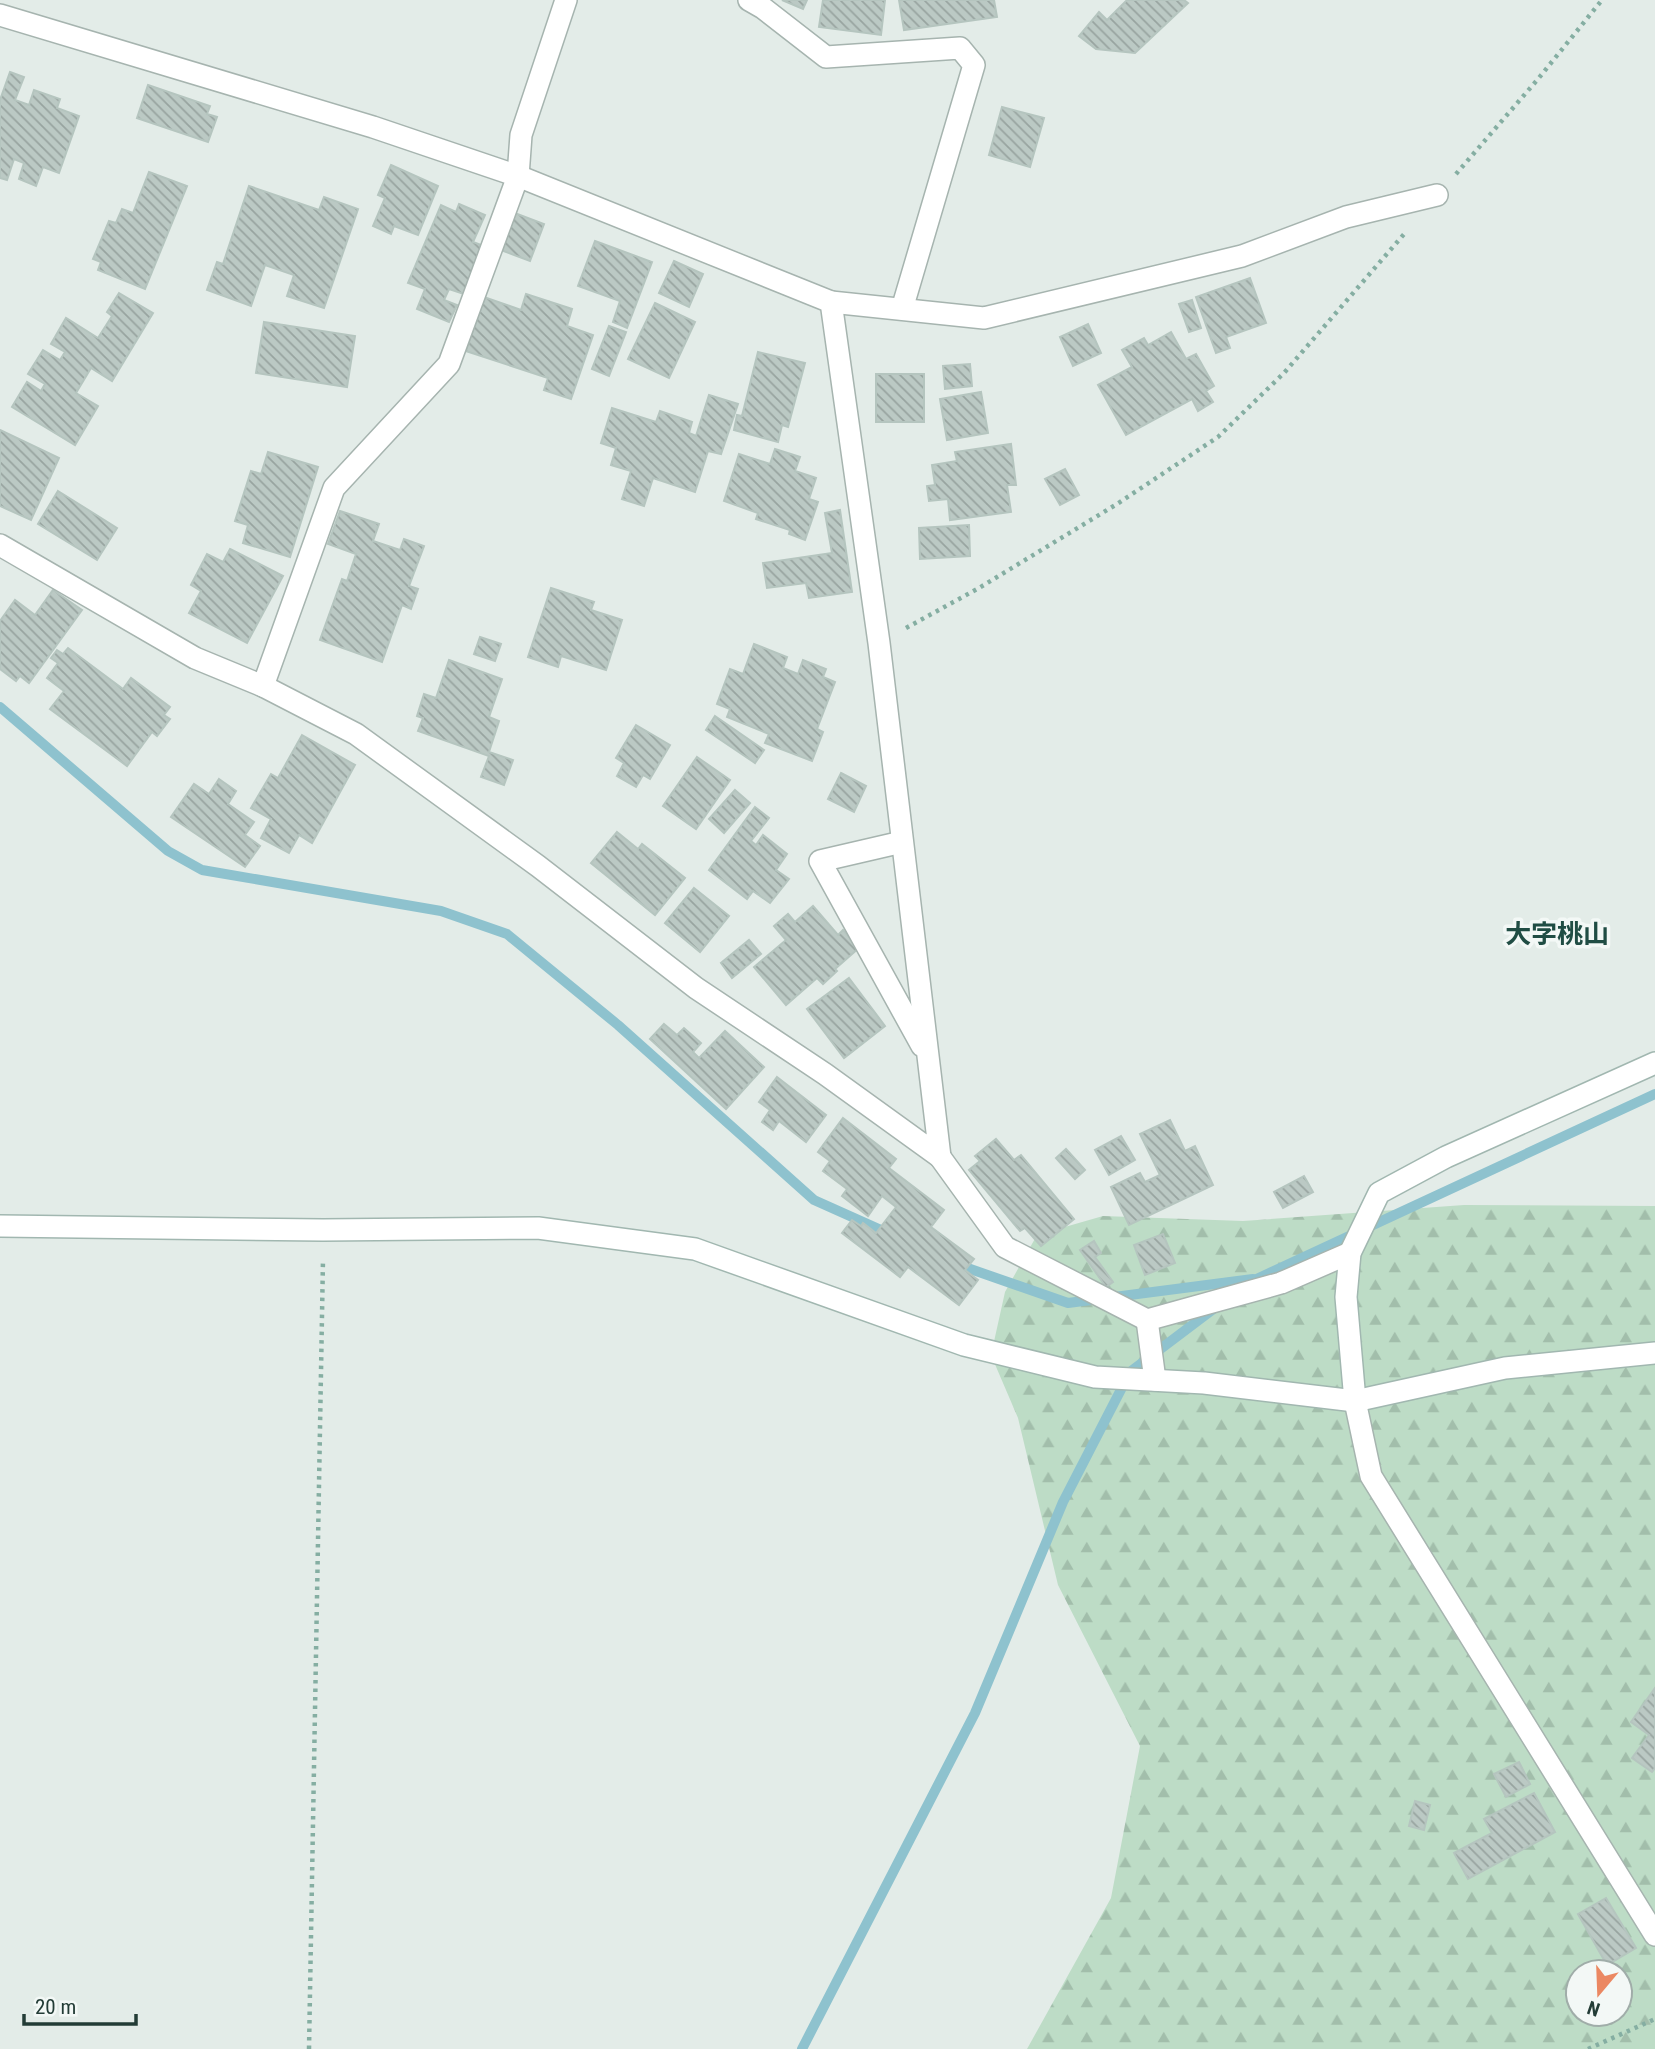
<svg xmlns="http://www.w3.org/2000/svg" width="1655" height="2049" font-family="'Roboto Condensed','Noto Sans JP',sans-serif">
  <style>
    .forest { fill: url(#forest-firs); fill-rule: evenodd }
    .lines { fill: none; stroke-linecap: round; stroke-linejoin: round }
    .stream { stroke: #8ec2ce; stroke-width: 10 }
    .building { fill: url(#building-back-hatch); stroke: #b5c5bf; stroke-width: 2 }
    .street-casing { stroke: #a6b4af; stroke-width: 24 }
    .secondary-casing { stroke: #a1b7b0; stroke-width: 24 }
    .path { stroke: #85aea2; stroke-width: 4.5; stroke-dasharray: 3.5 5; stroke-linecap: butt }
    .street { stroke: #fff; stroke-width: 21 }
    .secondary { stroke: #fff; stroke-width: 21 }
    .labels { text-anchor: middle; stroke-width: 7; stroke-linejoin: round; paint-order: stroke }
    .quarter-label { font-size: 26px; font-weight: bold; fill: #204d44; stroke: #f3f8f6 }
  </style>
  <defs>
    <pattern id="forest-firs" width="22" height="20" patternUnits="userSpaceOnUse" patternTransform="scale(1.75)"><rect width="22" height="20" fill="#bddcc6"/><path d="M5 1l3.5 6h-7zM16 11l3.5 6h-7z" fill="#a2beab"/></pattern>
    <pattern id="building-back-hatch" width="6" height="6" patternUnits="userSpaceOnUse" patternTransform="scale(1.75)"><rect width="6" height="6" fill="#bbc9c4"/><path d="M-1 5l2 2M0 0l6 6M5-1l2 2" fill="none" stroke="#98a4a0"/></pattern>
  </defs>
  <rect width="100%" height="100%" fill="#e3ece8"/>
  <path class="forest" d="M1464 1205 1655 1206V2049H1027L1111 1898 1140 1746 1058 1585 1018 1418 991 1355 1005 1292 1037 1235 1103 1216 1243 1221ZM1578 1972H1620V2014H1578Z"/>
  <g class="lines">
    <g class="stream">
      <path d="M0 707 168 851 202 870 441 911 507 934 618 1025 814 1200 890 1234"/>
      <path d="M956 1264 1068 1303 1253 1279"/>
      <path d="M1248 1283 1655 1094"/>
      <path d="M802 2049 975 1713 1063 1502 1130 1372 1216 1307"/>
    </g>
  </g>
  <g class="building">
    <path d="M782 0H807L803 9Z"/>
    <path d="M823 0H885L881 35 819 27Z"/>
    <path d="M899 0H994L997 17 904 30Z"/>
    <path d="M1127 0H1184L1188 3 1135 53 1096 49 1079 36 1099 12 1107 20Z"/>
    <path d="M10 72 24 77 15 100 29 105 34 90 60 99 57 108 79 116 59 173 43 167 36 186 19 179 24 163 14 159 7 180 0 178V100Z"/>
    <path d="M148 85 210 106 207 114 217 117 208 142 137 118Z"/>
    <path d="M1002 107 1044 118 1030 167 989 155Z"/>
    <path d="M391 165 438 186 418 235 394 226 391 234 373 226 385 198 378 195Z"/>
    <path d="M149 172 187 186 145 289 98 270 101 262 93 259 109 221 116 223 122 209 133 213Z"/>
    <path d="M249 186 319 210 324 197 358 209 324 308 287 296 294 275 265 265 251 306 207 290 217 262 223 264Z"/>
    <path d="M459 204 485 215 473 242 484 246 464 294 449 289 444 300 457 305 449 322 417 309 425 289 408 283 441 205 456 212Z"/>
    <path d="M512 212 544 224 530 261 498 249Z"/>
    <path d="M595 241 652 262 627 328 613 322 620 301 578 286Z"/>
    <path d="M674 261 703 274 689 307 659 293Z"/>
    <path d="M1250 278 1266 323 1226 337 1230 348 1216 353 1196 297Z"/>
    <path d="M119 293 153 313 112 381 91 368 76 393 98 406 75 445 12 407 27 382 41 391 45 384 28 374 43 350 60 360 65 352 51 344 66 318 98 338 112 316 107 312Z"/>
    <path d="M526 294 572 309 567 326 593 335 571 399 544 390 548 378 466 351 484 297 521 310Z"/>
    <path d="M1192 300 1201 328 1189 332 1179 304Z"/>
    <path d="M655 303 695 322 669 378 628 359Z"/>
    <path d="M264 322 355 336 347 387 256 373Z"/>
    <path d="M1088 324 1101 353 1073 366 1060 337Z"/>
    <path d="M609 326 626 332 609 376 592 369Z"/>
    <path d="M1171 332 1186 359 1196 354 1214 386 1206 391 1213 402 1198 411 1192 399 1126 435 1098 385 1132 367 1122 350 1144 338 1148 345Z"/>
    <path d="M758 352 805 363 788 427 782 425 778 442 734 430 737 415 742 416Z"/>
    <path d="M970 364 972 386 945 389 943 366Z"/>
    <rect x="876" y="374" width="48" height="48"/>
    <path d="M981 392 988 433 947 440 940 399Z"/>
    <path d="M709 395 738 404 721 454 708 451 695 492 653 478 644 506 622 499 631 471 611 465 616 448 601 443 612 408 656 422 660 411 692 422 689 433 696 436Z"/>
    <path d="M0 430 59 458 31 520 0 506Z"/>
    <path d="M1011 444 1016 485H1007L1011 512 950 520 948 499 929 501 927 486 935 485 932 465 957 461 955 452Z"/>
    <path d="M775 449 800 457 795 471 816 478 809 499 818 502 805 540 789 534 790 530 756 519 758 513 724 501 739 454 770 464Z"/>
    <path d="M268 452 318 467 290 557 243 543 248 525 235 521 251 471 261 474Z"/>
    <path d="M1065 469 1079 495 1060 505 1045 479Z"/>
    <path d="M58 491 117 528 97 560 38 524Z"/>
    <path d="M840 510 852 592 809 598 806 583 767 588 763 563 832 553 825 513Z"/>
    <path d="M340 511 379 524 373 541 400 550 404 539 424 546 409 586 418 589 411 609 402 605 382 662 320 640 342 579 347 581 356 554 328 544Z"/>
    <path d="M969 525 970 556 920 559 919 528Z"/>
    <path d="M230 549 283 576 247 643 189 613 201 591 191 585 207 554 223 562Z"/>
    <path d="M551 588 594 602 591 610 622 620 606 670 561 656 558 667 528 657Z"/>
    <path d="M53 590 82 610 29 683 20 676 16 681 0 669V621L15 600 35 615Z"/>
    <path d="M480 637 501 644 495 661 474 654Z"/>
    <path d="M754 644 787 657 783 668 798 674 803 660 826 669 823 677 835 682 817 729 823 732 812 761 765 743 769 734 727 717 730 709 717 704 730 669 743 674Z"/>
    <path d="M68 648 123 689 131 678 170 707 164 715 170 719 157 736 152 732 127 766 50 709 64 691 47 678 58 663 51 658 57 650 63 654Z"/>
    <path d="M449 660 502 679 489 717 499 721 489 752 513 760 504 785 481 777 489 756 418 731 423 718 417 716 424 694 436 698Z"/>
    <path d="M715 716 764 750 755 763 706 730Z"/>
    <path d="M636 725 670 745 650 779 643 775 636 787 617 776 624 763 616 758Z"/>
    <path d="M302 735 355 765 312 843 299 835 289 853 261 838 271 819 251 808 271 774 278 778Z"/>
    <path d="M697 757 730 780 696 829 663 806Z"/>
    <path d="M841 773 866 786 854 812 828 799Z"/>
    <path d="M219 779 236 791 228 804 254 822 245 835 260 846 245 867 171 817 194 784 209 794Z"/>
    <path d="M735 790 750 803 724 833 709 819Z"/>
    <path d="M755 807 769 818 751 841 756 845 763 835 787 854 776 870 789 879 770 903 753 891 747 899 709 870Z"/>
    <path d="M617 832 638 849 642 844 685 878 655 915 591 863Z"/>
    <path d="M694 888 729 916 700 952 665 923Z"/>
    <path d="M813 906 838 935 843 930 859 948 835 969 837 971 823 984 817 978 786 1005 754 967 786 940 774 926 788 914 795 922Z"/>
    <path d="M749 940 761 954 732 978 721 963Z"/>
    <path d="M849 978 885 1026 844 1058 807 1009Z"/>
    <path d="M664 1024 677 1035 684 1028 701 1043 693 1052 699 1058 725 1031 764 1067 726 1109 650 1039Z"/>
    <path d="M777 1077 826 1115 806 1142 779 1121 773 1130 762 1122 770 1110 759 1102Z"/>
    <path d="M843 1118 896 1159 889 1168 944 1210 931 1227 974 1259 965 1270 978 1280 959 1305 908 1267 900 1277 842 1233 852 1220 861 1226 863 1223 876 1233 896 1207 882 1196 868 1216 842 1196 847 1189 823 1171 830 1161 818 1152Z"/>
    <path d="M1170 1120 1185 1151 1195 1146 1213 1185 1129 1225 1111 1187 1140 1173 1145 1182 1160 1175 1140 1134Z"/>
    <path d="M1121 1136 1135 1160 1109 1175 1095 1150Z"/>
    <path d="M996 1139 1014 1160 1021 1155 1074 1219 1041 1246 1025 1228 1020 1231 969 1170 980 1161 975 1156Z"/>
    <path d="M1066 1149 1085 1170 1075 1179 1056 1158Z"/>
    <path d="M1304 1176 1313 1192 1283 1208 1274 1192Z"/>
    <path d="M1163 1234 1175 1263 1145 1275 1134 1245Z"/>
    <path d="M1094 1241 1101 1253 1095 1257 1113 1282 1106 1287 1080 1250Z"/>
    <path d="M1655 1688V1768L1652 1772 1632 1758 1649 1735 1631 1722Z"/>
    <path d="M1519 1762 1530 1784 1506 1797 1494 1774Z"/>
    <path d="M1534 1793 1555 1832 1468 1879 1454 1853 1492 1833 1484 1819Z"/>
    <path d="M1415 1801 1430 1805 1424 1830 1409 1826Z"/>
    <path d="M1606 1898 1636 1948 1607 1965 1578 1914Z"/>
  </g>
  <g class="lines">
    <defs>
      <g id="street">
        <path d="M749 0 763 8 826 57 960 48 974 65 902 309"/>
        <path d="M0 15 373 127 518 176 831 302 879 643 940 1157 825 1074 696 988 538 866 356 734 263 686 195 658 0 545"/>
        <path d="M831 302 984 318 1242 256 1346 217 1437 195"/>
        <path d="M263 686 334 488 449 364 518 176 521 135 566 0"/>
        <path d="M902 842 820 861 922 1046"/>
        <path d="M940 1157 1005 1247 1147 1320 1281 1283 1350 1253"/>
        <path d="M1147 1320 1155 1380"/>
        <path d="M1355 1401 1371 1476 1655 1935"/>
      </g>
      <g id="secondary">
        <path d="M0 1226 323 1230 538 1228 695 1249 964 1345 1095 1377 1204 1383 1355 1401 1346 1297 1350 1253 1379 1193 1446 1157 1655 1063"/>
        <path d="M1355 1401 1505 1368 1655 1353"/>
      </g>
    </defs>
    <use href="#street" class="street-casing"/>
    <use href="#secondary" class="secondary-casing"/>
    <g class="path">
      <path d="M1456 174 1538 79 1602 0"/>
      <path d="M906 628 979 588 1117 504 1218 437 1284 373 1405 233"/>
      <path d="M309 2049 323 1259"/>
      <path d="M1588 2049 1655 2019"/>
    </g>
    <use href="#street" class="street"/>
    <use href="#secondary" class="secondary"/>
  </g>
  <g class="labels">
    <g class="quarter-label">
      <text x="1557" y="943">大字桃山</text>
    </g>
  </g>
  <g transform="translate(1599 1993) rotate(199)"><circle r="33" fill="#f3f8f6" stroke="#a0ada9" stroke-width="2"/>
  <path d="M0-5L12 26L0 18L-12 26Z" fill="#eb8862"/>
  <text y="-10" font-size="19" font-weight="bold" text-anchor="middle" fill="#233c36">N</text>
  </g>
  <path d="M24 2014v10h112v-10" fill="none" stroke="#233c36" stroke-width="3.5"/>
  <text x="35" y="2014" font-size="21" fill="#233c36" stroke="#f3f8f6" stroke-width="5" paint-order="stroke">20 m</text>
</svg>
